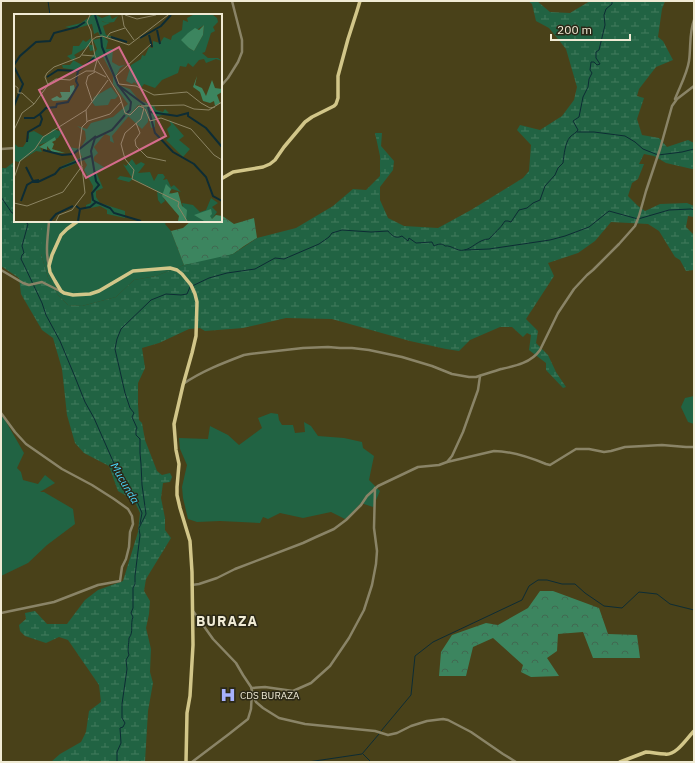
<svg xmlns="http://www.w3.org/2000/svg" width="695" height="763" font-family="'IBM Plex Sans',sans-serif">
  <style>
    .green { fill: #216343 }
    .forest { fill: url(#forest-crowns) }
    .wetland { fill: url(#wetland-marsh) }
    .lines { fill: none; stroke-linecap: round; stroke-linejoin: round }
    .stream { stroke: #0d2c34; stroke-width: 1 }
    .minor { stroke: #8a8467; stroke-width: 2.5 }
    .major { stroke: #d2c689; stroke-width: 3.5 }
    .labels { text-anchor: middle; stroke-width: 3; stroke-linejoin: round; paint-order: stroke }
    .poi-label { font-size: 10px; fill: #f0ebd5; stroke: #2b2817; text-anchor: start }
    .water-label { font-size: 11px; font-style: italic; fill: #4ad4f7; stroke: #2b2817 }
    .district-label { font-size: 14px; font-weight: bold; letter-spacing: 1px; fill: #f0ebd5; stroke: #2b2817 }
    .inset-river { fill: none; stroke: #0d2c34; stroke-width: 2 }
    .inset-road { fill: none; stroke: #8c8564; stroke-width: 1 }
    .view { fill: #d46c8c; fill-opacity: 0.15; stroke: #d46c8c; stroke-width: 2 }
    .inset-edge { fill: none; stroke: #f0ebd5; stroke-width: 2 }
  </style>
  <defs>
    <pattern id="forest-crowns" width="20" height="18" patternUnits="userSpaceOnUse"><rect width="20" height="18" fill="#3c855f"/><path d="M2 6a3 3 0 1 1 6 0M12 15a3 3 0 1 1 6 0" fill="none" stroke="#416951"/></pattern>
    <pattern id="wetland-marsh" width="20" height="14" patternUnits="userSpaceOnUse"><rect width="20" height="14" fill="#216343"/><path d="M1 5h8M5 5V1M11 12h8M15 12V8" fill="none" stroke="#427a5d"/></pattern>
  </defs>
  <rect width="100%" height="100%" fill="#494119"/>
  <g class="green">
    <path d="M41 221H167L165 224 171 231 184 265 156 276 134 280 116 297 82 306 68 305 58 295 48 278 41 254Z"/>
    <path d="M694 396V424L688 422 681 407 685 398Z"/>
    <path d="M1 413 24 453 17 468 21 472 23 480 38 484 45 475 55 483 40 492H44L73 509 75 524 47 545 28 563 1 576Z"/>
    <path d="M271 413 278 414 279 420 282 425H293L295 433 305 432 304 422 311 426 318 436 344 438 362 442 363 448 374 456 369 480 380 491 373 507 361 503 349 516 345 519 331 512 303 518 280 513 268 519 263 517 260 523 220 521 197 522 188 519 183 498 182 487 187 465 180 449 179 438 208 439 210 426 228 435 239 445 262 428 258 418Z"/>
  </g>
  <g class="forest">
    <path d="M221 215 234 224 254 218 257 238 244 246 233 254 213 260 184 265 171 231 183 228 191 221H221Z"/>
    <path d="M540 591H553L599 608 608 634 637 635 640 658H593L583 632 558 634 557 651 547 658 559 676 531 677 521 672 523 665 493 638 473 647 466 676H439L441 652 452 635 486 623 498 625 528 608Z"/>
  </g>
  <path class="wetland" d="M528 1H537L550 12 570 13 590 1H665L662 9 658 37 663 41 673 60 656 67 639 89 637 96 644 98 637 119 642 135 659 138 667 147 688 140 694 143V169H692L666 163 654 156 644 154 639 164H644L638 179 632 183 628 196 638 206 645 211 660 204 687 203 694 206V217L688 216 686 227 694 235V270L686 271 680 260 675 257 659 231 648 224 611 222 595 241 578 253 548 263 554 276 526 319 538 331 536 343 548 355 556 372 566 387 563 388 546 370V363L529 350 531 335 527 333 523 337 512 327H500L470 340 459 351 446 349 410 341 332 319 286 318 243 328 205 331 200 328 189 329 159 343 142 348 145 368 138 383V405L139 420 142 423 145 440 157 471 162 475 170 473 172 477 170 482 163 483 161 498 165 518V530L171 538 146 579 144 591 150 601 149 614 146 628 151 649 150 672 153 683 148 711 145 762H51L60 754 81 742 86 732 89 711 101 702 99 685 68 640 59 637 46 643 25 636 20 631 19 625 26 619 25 613 35 611 47 624H67L85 600 98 590 123 581 138 532 140 513 134 500 118 491 109 466 84 453 75 443 67 415 62 369 53 338 42 330 21 294 19 278 1 266V168H6L15 161V221H42L41 254 48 278 58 295 68 305 82 306 116 297 134 280 156 276 184 265 233 254 257 238 296 228 333 206 353 189 366 190 380 176V156L375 133H382L381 146 394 161 393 170 380 187V200L388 218 404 226 438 228 471 210 523 178 529 171 531 145 517 130 520 125 540 130 562 116 574 100 577 87 566 49 549 28 536 21 532 4Z"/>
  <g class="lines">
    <g class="stream">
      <path d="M48 1 50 15"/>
      <path d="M577 132H594L625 136 635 142 643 149 658 155 682 152 694 149"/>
      <path d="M1 197 12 213H15"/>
      <path d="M24 221 28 224 22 246 24 253 22 255 21 259 24 265 42 303 46 315 60 341 75 377 85 402 94 418 116 468 127 488 136 499 142 513 140 524"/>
      <path d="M465 250 489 249 550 240 565 236 589 227 609 211 638 219 669 210 691 209 694 210"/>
      <path d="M139 528 146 514 142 485 141 464 140 453V439L136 435V430L137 428 132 417 134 413 130 408 125 393 115 349 117 339 121 329 151 300 166 294 181 295 187 294 190 287 209 278 227 273 255 269 275 258 284 259 319 244 329 237 332 233 342 230 371 232 388 231C392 236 396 239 402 236L408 241 409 238 416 243 432 242 434 246C438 244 442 243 445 246 452 245 457 252 464 250 472 249 479 239 489 239 495 232 500 229 505 221H508L511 222 519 210 527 208 533 203 540 200 545 186 555 175 558 168 563 163C564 155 565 143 570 137 573 134 576 133 578 130L573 121 579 117 583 97 588 87 589 79 592 73 590 70 591 62H594L597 65 600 64 596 58V52L599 50 605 25 604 15 606 9 612 4V1"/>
      <path d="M381 731 411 695 415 656 433 642 522 600 529 586 538 580H547L562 584H575L585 593 604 606 622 608 639 592 657 594 670 604 694 610"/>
      <path d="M363 754 371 762"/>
      <path d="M117 762V752L121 743 120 728 123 727 125 723 122 718V704L127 669 126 660 129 655C127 650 129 644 129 638 134 632 130 624 133 617L131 613 133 608V588L135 584V576L140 535 139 529"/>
      <path d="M308 762 362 754 379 734"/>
    </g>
    <g class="minor">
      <path d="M221 86 228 78 238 62 242 52V40L232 1"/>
      <path d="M675 99C680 86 687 74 689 61 691 47 689 33 694 20"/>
      <path d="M1 149 15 148"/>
      <path d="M49 266C45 251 48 236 49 221"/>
      <path d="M1 270 23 283 29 285 42 282 60 291"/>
      <path d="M183 384C202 371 223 363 244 355L250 354 303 348 328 347 340 348H352L369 350 402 357 432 366 452 374 469 377H476C484 374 493 372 501 369 515 366 531 363 540 350L558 313 574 289 587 275 593 270 619 244 635 226 639 216 646 191 660 149 672 106 677 99 694 86"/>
      <path d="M1 413 15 432 26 444 62 469 92 485 114 499 128 509 132 516 133 524 130 532 129 547 126 559 122 567 120 581 98 585 54 602 1 613"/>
      <path d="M447 462 494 451C512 451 529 457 546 464L550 465 576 449H589L604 452 611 451 625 447 662 445 686 447H694"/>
      <path d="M192 585 199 584 217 578 235 569 303 543 316 537 334 529 346 520 361 505 367 496 378 486 418 467 439 465 447 462 452 456 463 432 478 390 480 376"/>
      <path d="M252 688 265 687 293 691 311 683 330 666 349 638 364 610 372 585 376 564 377 551 374 528 375 488"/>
      <path d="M252 694 256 702 263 708 279 718 305 724 375 731 388 735 397 733 411 726 427 721 443 719 448 720 471 732 503 754 516 762"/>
      <path d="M192 762 229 734 248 719 251 709 252 691 251 687 243 675 236 663 213 639 193 611"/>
    </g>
    <g class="major">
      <path d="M221 179 233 172 263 167 270 164 275 160 284 147 305 122 312 117 334 106 336 104 338 98V76L348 39 357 11 360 1"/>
      <path d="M78 221 67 229 61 235 52 255 49 266 50 272 55 281 61 291 64 293 73 295 90 294 99 291 133 271 170 268 177 270 182 274 191 285 195 294 197 302 196 336 192 353 183 385 174 424 176 450 179 464 177 487V495L180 508 190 541 192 572 193 645 190 696 187 713 186 762"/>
      <path d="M620 762 646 752C652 752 658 754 665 754 676 756 687 738 694 731"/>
    </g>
  </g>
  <defs>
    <symbol id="hospital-bare" viewBox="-9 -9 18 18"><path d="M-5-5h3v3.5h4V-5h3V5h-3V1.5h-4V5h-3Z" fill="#a7b1fc" stroke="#2b2817" stroke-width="2.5" paint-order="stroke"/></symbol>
  </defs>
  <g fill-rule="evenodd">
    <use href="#hospital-bare" x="217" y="684" width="22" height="22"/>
  </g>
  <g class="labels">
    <g class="poi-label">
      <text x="240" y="699">CDS BURAZA</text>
    </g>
    <g class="water-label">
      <text transform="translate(125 483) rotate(60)" y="4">Mucunda</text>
    </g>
    <g class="district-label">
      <text x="227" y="626">BURAZA</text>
    </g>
  </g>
  <g transform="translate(14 14)">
    <rect width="208" height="208" fill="#494119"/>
    <path d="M82 1 88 4 96 1 98 5 104 2 100 8 93 9 85 6ZM179 1H199L203 4 204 8 199 13 201 17 197 19 191 38 188 39 194 44H204L208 47 202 45 192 49 190 45 185 46 179 53 174 49 172 53 166 52 164 59 148 66 141 74 130 70 127 74 120 68 118 70 112 67 117 51 127 45 128 41 131 42 135 33 139 34V27L146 29 150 23 157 26 158 22 168 16 169 6 174 8 173 4ZM190 11 189 21 180 37 175 34 172 30 174 22ZM77 24 76 31H79L81 36 76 37 75 32 60 41 62 43 59 46 70 52 61 56 49 54 48 51H56L59 47 53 42 58 40 59 32H65L69 26 72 28ZM97 73 104 82 101 85H97L94 91 81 92 78 88 80 83ZM125 91 134 100V108L128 115 114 102ZM155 105 170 122 165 126 176 135 169 143 152 126 156 123 153 115 157 111ZM39 115 48 118 44 124 25 131 28 138 22 137 5 148 0 147V129L4 133H9L15 124 14 119 20 117 29 122 35 120ZM118 145 122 151 127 148 131 150 124 159 136 158 140 167 144 160H149L151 163 149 166 153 165 157 173 160 171 167 178 158 175 155 178 158 180 148 181 151 187 147 190 144 186 143 177 119 165 115 168 103 165 106 162 118 164 109 150 112 152ZM197 184 204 189 198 193 203 198 198 205 195 202 181 201 190 205V207H172L168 189 179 191 186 198 192 196Z" fill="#216343" fill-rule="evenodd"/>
    <path d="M190 11 189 21 180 37 175 34 167 26 174 19 181 14 185 16ZM183 62 181 71 188 74 192 82 198 66 201 74 208 75V78L203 81 206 89 201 92 200 87 196 89 189 87 186 78 179 73ZM60 71 61 76 53 86 39 87 37 85 43 82 46 84 48 83 46 78H56V72ZM41 123 42 126 38 128 40 130 38 135 51 139 38 138 33 132V136L25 133ZM152 170 157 175 155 180 164 178 168 192 173 196 172 207H164L165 202 148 182ZM197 195 198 200 196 202 198 205 202 201 208 202 207 207H190L180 201Z" fill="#3c855f"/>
    <path d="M78 1H82L89 8 96 9 89 12 92 21 103 24 90 23 94 27 92 35H99L98 48 105 52 111 51 106 54 102 62 104 71 116 75 125 86 140 92 142 96 149 98 151 95 155 99 141 103V113L137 114 134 100 127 91H124L98 122 100 129 96 127V122L91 120 80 133 84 139 80 143V147L93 155 87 154 83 160 89 174 82 177V183L86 189 111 197V204L93 200V196L86 192 72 195V191L77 189 79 172 70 156 73 151 70 146 48 155 46 153 68 143 65 137 56 141 59 139 55 133 66 135 72 125 71 117 63 112 73 115 77 109 99 103 114 90 99 70V62L88 41 75 48 83 35 79 26 87 24 84 18 80 20 78 10 60 15 51 13 67 9Z" fill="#216343"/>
    <path class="inset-river" d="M81 1 87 20M143 16 146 30M135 21 138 33M87 23 88 33 104 71 131 91M97 23 113 28M126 24 147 12 157 1M0 51 6 42 22 28 36 27 40 19 63 13 71 8M0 53 9 70 0 92M33 63 44 56 64 57M104 71 117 88 116 96 113 99M134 93 141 119 159 138 180 150 192 163 199 182 208 187M136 98 163 102 174 99V102L192 114 208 133M10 104H20L26 100M13 128 14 118 26 111 28 105 26 100 32 94 42 93 43 90 54 88 64 71 62 67 64 57 80 44M29 136 48 141 59 140 82 122M12 153 19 167 25 166M7 187 13 171 18 168H24L41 160 46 154 77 142M82 188 96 194 100 199 127 207M62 192 66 195 76 193 82 188 79 186 78 179 85 171 82 167 77 137 81 124 98 116 111 101M36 207 42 200 59 192M64 207 66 195"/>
    <path class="inset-road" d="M108 1 110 12 120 26M111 1 123 5 142 1M154 1 115 31 88 22 82 23 78 26 81 42 106 83 111 99 116 101 125 92 130 94 127 105 111 119 107 130 111 145 120 156 118 165 165 188 164 192 173 207M93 23 96 19 111 14M137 30 102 62 105 70 122 72 140 81 173 78 187 89 196 94 201 93M68 41 80 42M83 46 80 57 92 63M34 70 42 65 56 66 72 57H80M0 71 4 74V79H8L20 90M78 87 72 69 74 62 81 58M127 92 170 91 180 95 195 96 208 88M131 95 136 107 147 104 177 115 200 141 208 146M73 108 72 96 94 66M122 109 126 119 121 126 122 132 133 143 152 147M0 116 8 99 20 90 34 71 31 63 33 59 40 53 66 43 78 26 77 17 73 8 76 1M0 164 6 147 21 135 29 123 72 96M0 189 13 192 49 178 68 152 65 135 68 113 74 107 96 100 107 88M42 207 45 201 58 196 71 179 68 153"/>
    <path class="view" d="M105 33 152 122 72 164 25 76Z"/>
    <rect width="208" height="208" class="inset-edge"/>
  </g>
  <rect width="695" height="763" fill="none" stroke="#f0ebd5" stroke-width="4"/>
  <path d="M551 34v6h79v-6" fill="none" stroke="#f0ebd5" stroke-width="2"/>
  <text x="557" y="34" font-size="12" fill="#f0ebd5" stroke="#2b2817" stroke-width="3" paint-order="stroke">200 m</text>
</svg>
